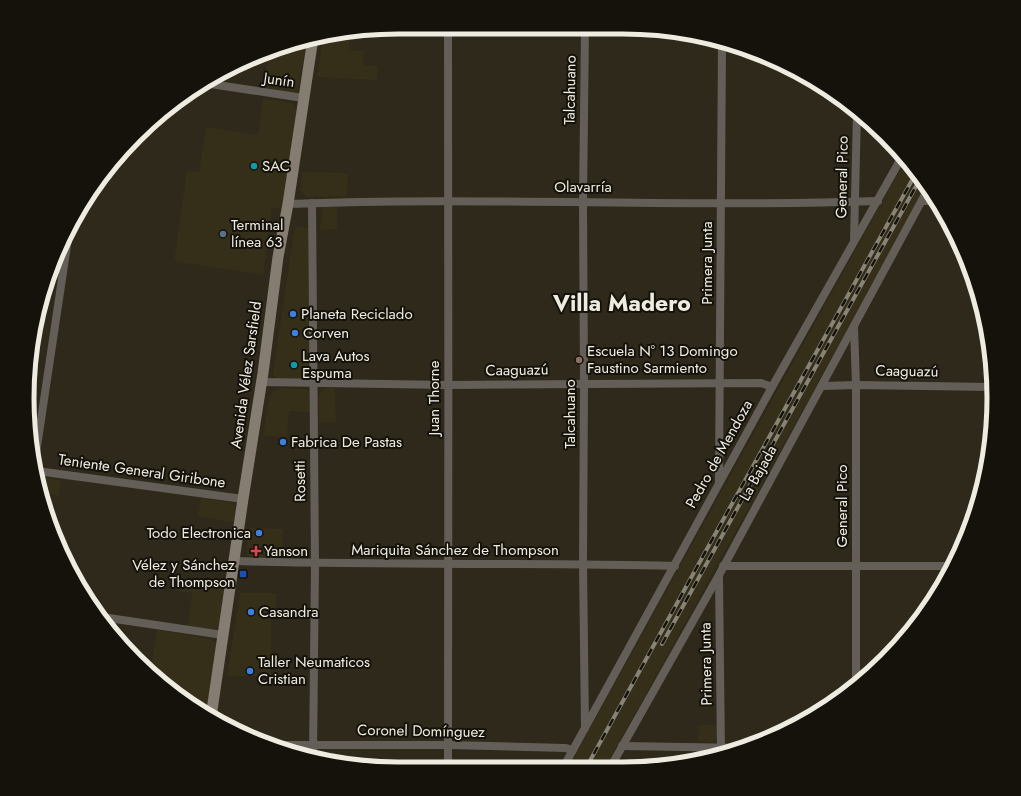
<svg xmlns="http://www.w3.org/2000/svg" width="1021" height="796" font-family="Jost,sans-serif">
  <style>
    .built { fill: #352f19 }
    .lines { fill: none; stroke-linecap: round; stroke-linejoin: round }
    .street { stroke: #645e58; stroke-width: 8 }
    .secondary { stroke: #857c72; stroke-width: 11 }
    .rail-casing { stroke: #878377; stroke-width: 4 }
    .rail { stroke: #14120b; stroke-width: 2.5; stroke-dasharray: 8; stroke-linecap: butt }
    .culture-dot { fill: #0f9aa8; stroke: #14120b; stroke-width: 1.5 }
    .service-dot { fill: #5c6f8a; stroke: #14120b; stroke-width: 1.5 }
    .shop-dot { fill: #3f7fe0; stroke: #14120b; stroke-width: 1.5 }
    .education-dot { fill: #8d6e63; stroke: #14120b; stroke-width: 1.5 }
    .health-dot { fill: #e0444e; stroke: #14120b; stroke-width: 1.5 }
    .transit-dot { fill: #1a4fb4; stroke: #14120b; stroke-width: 1.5 }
    .labels { text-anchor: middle; stroke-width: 4; stroke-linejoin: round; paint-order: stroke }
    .street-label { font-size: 15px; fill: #eeebe1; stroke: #14120b }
    .poi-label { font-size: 15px; fill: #eeebe1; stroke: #14120b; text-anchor: start }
    .town-label { font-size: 23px; font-weight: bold; fill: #eeebe1; stroke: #14120b }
    .rim { fill: none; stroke: #eeebe1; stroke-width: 5 }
  </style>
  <rect width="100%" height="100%" fill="#2e291a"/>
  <g class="built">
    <path d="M350 33 349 51H364L363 66H378L377 80 317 77 323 37Z"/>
    <path d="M307 39 298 91 296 93 264 89 269 53 302 40Z"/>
    <path d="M263 98 291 103 294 105 297 112 283 209 272 208 263 275 174 261 187 171 199 172 206 127 258 135Z"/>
    <path d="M906 159 926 187 605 768H568Z"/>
    <path d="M303 172 348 173 347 196 308 197 304 195 300 189Z"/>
    <path d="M337 206V229L320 230 322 210 325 207Z"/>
    <path d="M299 227 308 228 309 375 304 379H278L275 378 273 373 294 232 295 229Z"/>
    <path d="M281 388 306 389 309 393V412L289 411 287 437 263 436 269 399 274 391Z"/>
    <path d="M327 388H335L336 422 319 423V396L323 390Z"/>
    <path d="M46 478 61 480 59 496 39 492 38 484 43 479Z"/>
    <path d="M201 498 232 503 235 505 237 508 235 523 198 516Z"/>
    <path d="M250 528 283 529 282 559 252 558 249 557 246 552Z"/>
    <path d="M178 579 226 586 220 624 217 628 213 630 188 626 192 593 176 591Z"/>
    <path d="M240 593H276V619H271V676H227Z"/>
    <path d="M157 630 212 639 216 643 217 646 206 714 192 706 142 666 151 667Z"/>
    <path d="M699 725H717V736L715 740 712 742 698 741Z"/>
  </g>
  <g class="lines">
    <g class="street">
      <path d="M204 83 303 98"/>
      <path d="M922 201H936"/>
      <path d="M312 203 315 564 313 758"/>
      <path d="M288 204C485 196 681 208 878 201"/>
      <path d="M854 241 857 112"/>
      <path d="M854 327 856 385V685"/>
      <path d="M262 382 448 385 761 383 772 387"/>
      <path d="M823 386 856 385 992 387"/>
      <path d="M992 395V427"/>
      <path d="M35 460 69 232"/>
      <path d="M37 471 243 499"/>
      <path d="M719 482 722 43"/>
      <path d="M234 561C381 566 528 562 675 566"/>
      <path d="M723 566H953"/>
      <path d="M719 576 721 754"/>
      <path d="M102 617 223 635"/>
      <path d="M585 728 583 564 584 384 583 201 585 28"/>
      <path d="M269 745H448L565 748 573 750"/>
      <path d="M622 746 746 748"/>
      <path d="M563 768 772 387 903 155"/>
      <path d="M610 768 719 575 928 189"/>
      <path d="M448 769C447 522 450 274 448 27"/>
    </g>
    <path class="secondary" d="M211 717 243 499 263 373 278 257 288 204 313 38"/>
    <defs>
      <g id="rail">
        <path d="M662 644 920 179"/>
        <path d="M586 768 718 529 916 173"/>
      </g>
    </defs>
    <use href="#rail" class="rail-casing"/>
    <use href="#rail" class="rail"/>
  </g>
  <g class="culture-dot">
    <circle cx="254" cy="166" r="4"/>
    <circle cx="294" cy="365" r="4"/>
  </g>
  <circle class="service-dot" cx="223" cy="234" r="4"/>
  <g class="shop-dot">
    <circle cx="293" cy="314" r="4"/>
    <circle cx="295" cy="333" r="4"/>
    <circle cx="283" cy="442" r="4"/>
    <circle cx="259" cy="533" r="4"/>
    <circle cx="251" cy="612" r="4"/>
    <circle cx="250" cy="671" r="4"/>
  </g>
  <circle class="education-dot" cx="579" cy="360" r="4"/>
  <path class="health-dot" d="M254 545h4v4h4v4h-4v4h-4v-4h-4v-4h4z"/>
  <rect class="transit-dot" x="239" y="570" width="8" height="8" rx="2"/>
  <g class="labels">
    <g class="street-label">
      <text transform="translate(279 80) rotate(8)" y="5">Junín</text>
      <text transform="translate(570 90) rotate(-89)" y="5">Talcahuano</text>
      <text transform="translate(842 177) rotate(-89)" y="5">General Pico</text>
      <text x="583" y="192">Olavarría</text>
      <text transform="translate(707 263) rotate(-90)" y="5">Primera Junta</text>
      <text transform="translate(517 370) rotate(-1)" y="5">Caaguazú</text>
      <text transform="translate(907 371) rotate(1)" y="5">Caaguazú</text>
      <text transform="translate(246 375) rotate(-82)" y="5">Avenida Vélez Sarsfield</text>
      <text transform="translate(434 398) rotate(-90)" y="5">Juan Thorne</text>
      <text transform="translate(570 414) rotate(-90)" y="5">Talcahuano</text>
      <text transform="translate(719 454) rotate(-61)" y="5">Pedro de Mendoza</text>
      <text transform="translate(142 471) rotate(8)" y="5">Teniente General Giribone</text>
      <text transform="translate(758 473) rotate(-61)" y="5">La Bajada</text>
      <text transform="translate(300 481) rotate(-91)" y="5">Rosetti</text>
      <text transform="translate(842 506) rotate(-90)" y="5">General Pico</text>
      <text x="455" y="555">Mariquita Sánchez de Thompson</text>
      <text transform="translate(706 664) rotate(-91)" y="5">Primera Junta</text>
      <text transform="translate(421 731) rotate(1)" y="5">Coronel Domínguez</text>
    </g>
    <g class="poi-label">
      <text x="262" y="171">SAC</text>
      <text x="231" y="230">Terminal<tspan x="231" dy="17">línea 63</tspan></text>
      <text x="301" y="319">Planeta Reciclado</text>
      <text x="303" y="338">Corven</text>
      <text x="587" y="356">Escuela Nº 13 Domingo<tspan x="587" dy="17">Faustino Sarmiento</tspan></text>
      <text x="302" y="361">Lava Autos<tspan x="302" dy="17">Espuma</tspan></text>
      <text x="291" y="447">Fabrica De Pastas</text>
      <text x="251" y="538" text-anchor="end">Todo Electronica</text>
      <text x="264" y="556">Yanson</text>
      <text x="235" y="570" text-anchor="end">Vélez y Sánchez<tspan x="235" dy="17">de Thompson</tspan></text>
      <text x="259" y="617">Casandra</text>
      <text x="258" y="667">Taller Neumaticos<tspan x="258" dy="17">Cristian</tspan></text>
    </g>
    <g class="town-label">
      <text x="622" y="311">Villa Madero</text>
    </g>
  </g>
  <path d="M0 0H1021V796H0ZM398 34H623A364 364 0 0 1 987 398V398A364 364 0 0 1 623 762H398A364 364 0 0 1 34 398V398A364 364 0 0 1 398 34Z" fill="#14120b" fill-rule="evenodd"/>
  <path class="rim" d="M398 34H623A364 364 0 0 1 987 398V398A364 364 0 0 1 623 762H398A364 364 0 0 1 34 398V398A364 364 0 0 1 398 34Z"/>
</svg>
